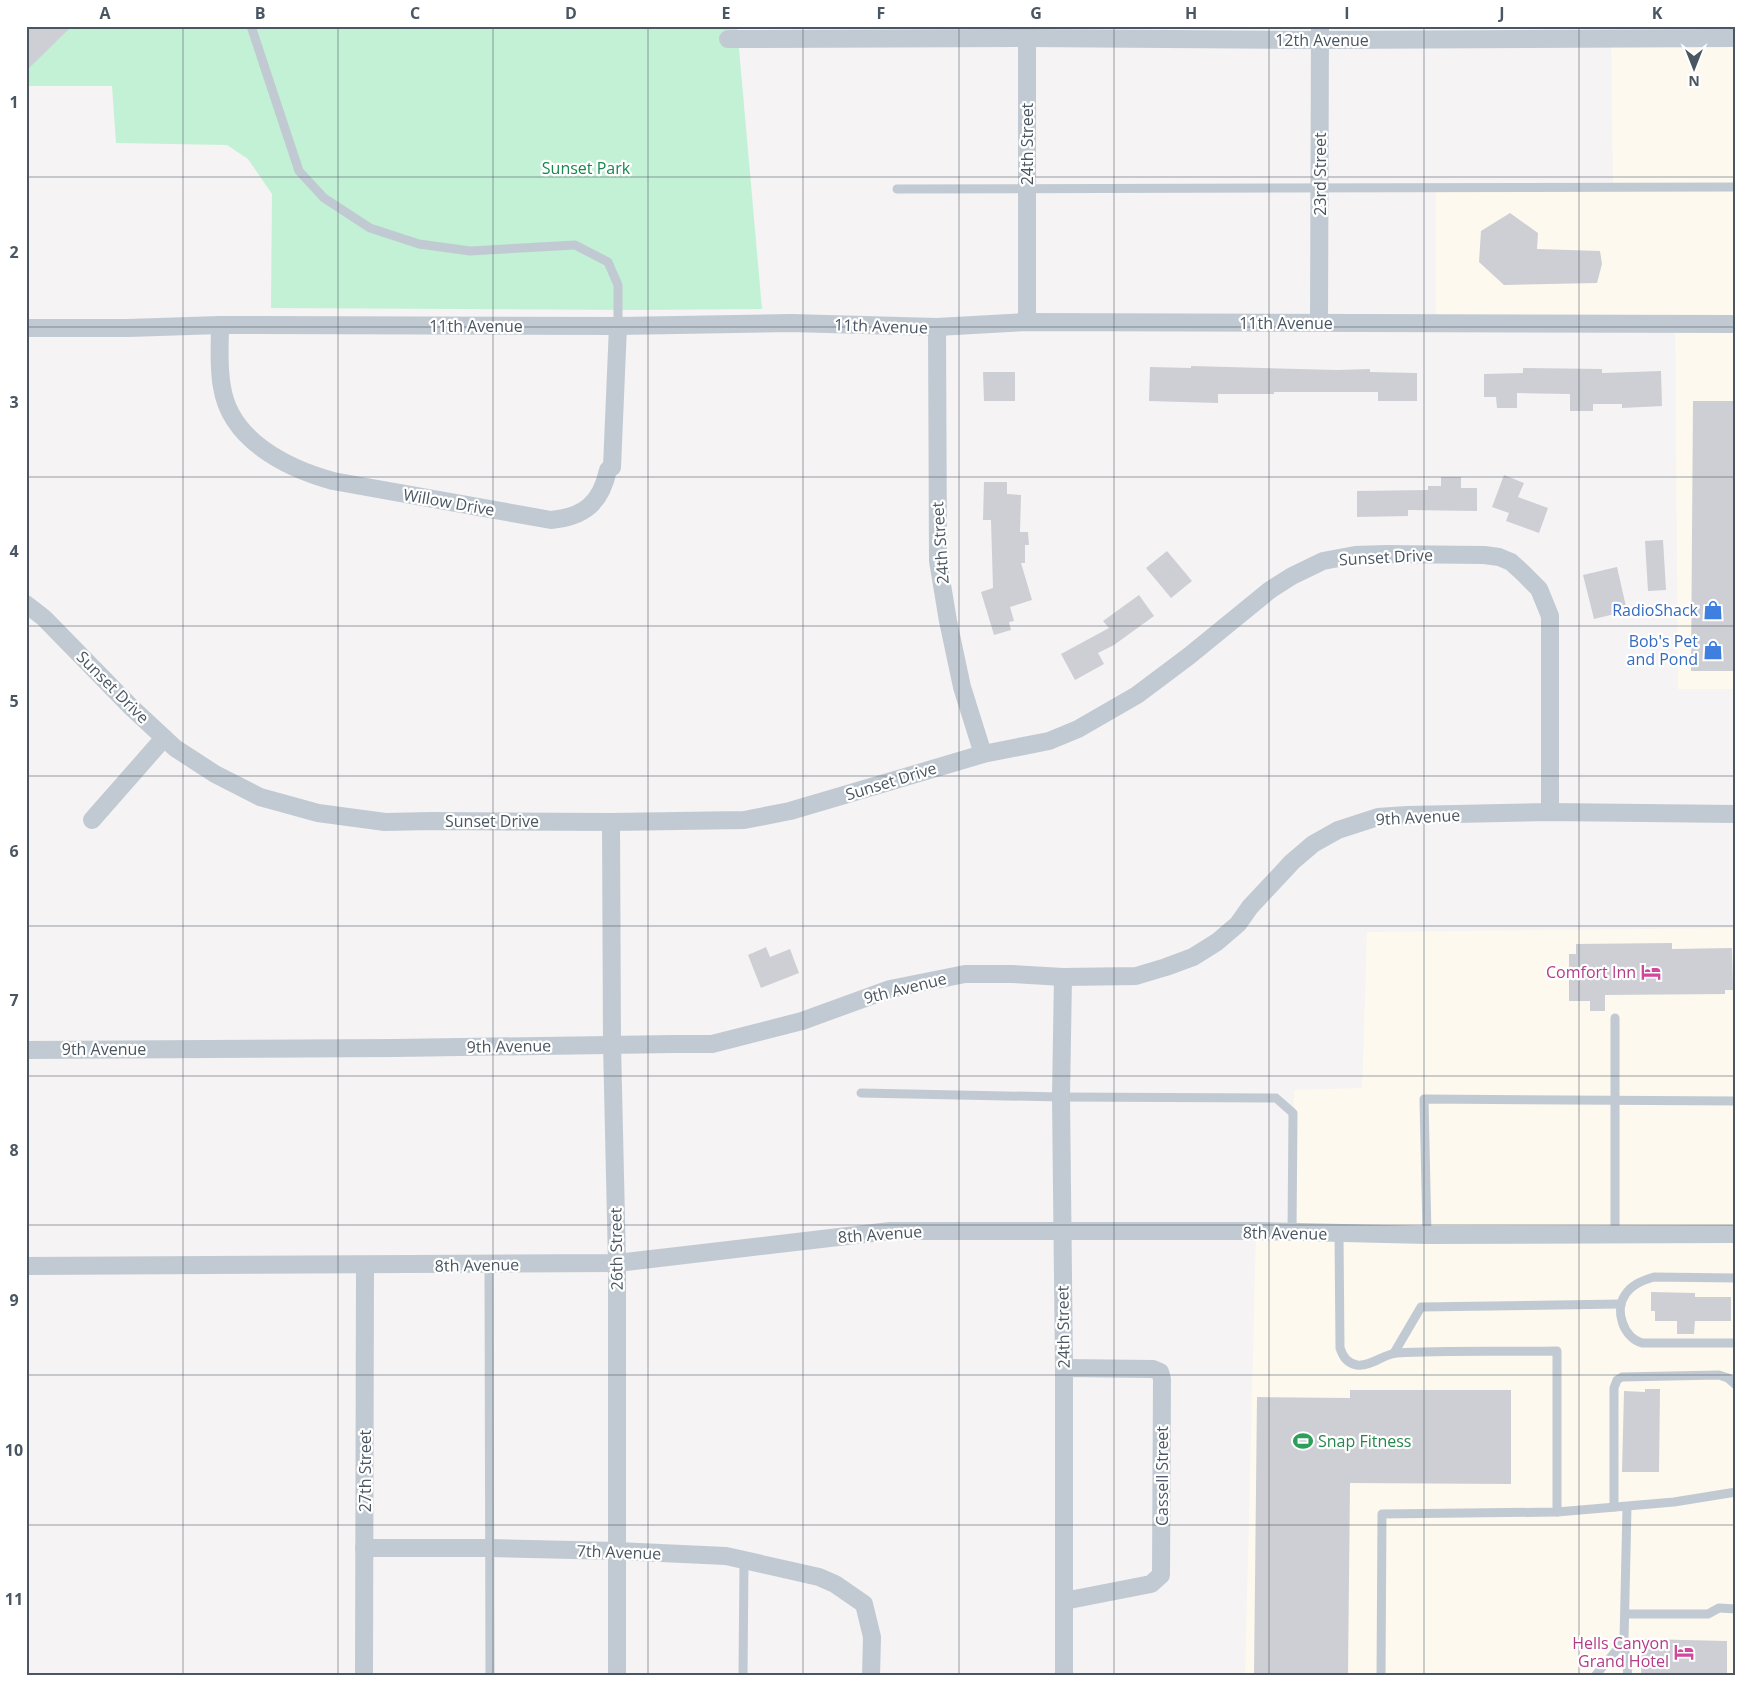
<svg xmlns="http://www.w3.org/2000/svg" width="1762" height="1702" font-family="'Open Sans',sans-serif">
  <style>
    .commercial { fill: #fdf9ef }
    .green { fill: #c3f1d5 }
    .building { fill: #cdcfd5 }
    .lines { fill: none; stroke-linecap: round; stroke-linejoin: round }
    .lane { stroke: #c1cad2; stroke-width: 9 }
    .street { stroke: #c1cad2; stroke-width: 18 }
    .grid { fill: none; stroke: #4a5661; stroke-width: 1; stroke-opacity: 0.55 }
    .labels { text-anchor: middle; stroke-width: 4.5; stroke-linejoin: round; paint-order: stroke }
    .street-label { font-size: 16px; fill: #4a5661; stroke: #fff }
    .park-label { font-size: 16px; fill: #17864f; stroke: #fff }
    .shop-label { font-size: 16px; fill: #366cbe; stroke: #fff; text-anchor: end }
    .hotel-label { font-size: 16px; fill: #b23c85; stroke: #fff; text-anchor: end }
    .leisure-label { font-size: 16px; fill: #27864d; stroke: #fff; text-anchor: start }
    .neatline { fill: none; stroke: #4a5661; stroke-width: 2 }
    .grid-label { font-size: 16px; text-anchor: middle; font-weight: bold; fill: #4a5661 }
  </style>
  <rect width="100%" height="100%" fill="#f5f3f3"/>
  <g class="commercial">
    <path d="M1687 26H1736V689H1678L1675 323H1436V187H1613L1611 38 1687 37Z"/>
    <path d="M1736 928V1676H1245L1256 1231 1292 1232 1294 1090 1362 1088 1367 932Z"/>
  </g>
  <path class="green" d="M26 26H737L762 309 635 310 271 308 272 194 248 159 227 145 116 143 112 86H26Z"/>
  <g class="building">
    <path d="M26 26H72L26 71Z"/>
    <path d="M1510 213 1538 233 1537 249 1600 251 1602 264 1597 283 1504 285 1479 262 1481 231Z"/>
    <path d="M1191 366 1337 370 1370 369V372L1417 373V401H1378V392H1274V394H1218V403L1149 401 1150 367 1191 368Z"/>
    <path d="M1523 368 1602 369V373L1661 371 1662 406 1622 408V404H1593V411H1570V394L1517 393V408H1497L1496 397H1484V374L1523 373Z"/>
    <path d="M983 372H1015V401H984Z"/>
    <path d="M1693 401H1736V671H1691Z"/>
    <path d="M1504 475 1524 483 1518 497 1548 508 1539 533 1506 521 1509 513 1492 507Z"/>
    <path d="M1441 477H1461V488H1477V511L1408 510V516L1357 517V491L1428 490V486H1441Z"/>
    <path d="M984 482H1007V494L1021 495 1020 532H1028L1029 545H1025V563H1021L1032 600 1010 607 1014 621 1009 622 1011 630 994 635 981 592 993 588 991 520H983Z"/>
    <path d="M1663 540 1666 590 1648 591 1645 541Z"/>
    <path d="M1167 551 1192 581 1171 598 1146 568Z"/>
    <path d="M1617 567 1627 611 1594 619 1583 575Z"/>
    <path d="M1139 595 1154 616 1114 645 1098 653 1104 664 1075 680 1061 654 1109 628 1103 621Z"/>
    <path d="M1672 943V949L1732 948 1733 990H1725V994L1605 995V1011H1590V1001H1569V954H1576V944Z"/>
    <path d="M766 947 770 957 790 949 799 973 761 988 748 955Z"/>
    <path d="M1651 1292 1695 1293V1297H1731V1321H1695L1694 1334H1677V1321H1655V1311H1651Z"/>
    <path d="M1645 1389H1660L1659 1472H1622L1624 1391 1645 1392Z"/>
    <path d="M1350 1390H1511V1484L1350 1483 1348 1675H1254L1257 1397 1350 1398Z"/>
    <path d="M1642 1639 1727 1641V1676H1641Z"/>
  </g>
  <g class="lines">
    <g class="lane">
      <path d="M251 26 299 171 324 198 370 228 419 244 470 251 575 245 608 262 618 285V326"/>
      <path d="M897 189 1736 187"/>
      <path d="M861 1093 1061 1097 1276 1098 1293 1113 1292 1233"/>
      <path d="M1339 1234 1340 1348C1343 1357 1347 1363 1357 1365 1371 1367 1383 1354 1397 1353 1450 1350 1504 1352 1557 1351V1512"/>
      <path d="M1615 1234V1018"/>
      <path d="M1427 1235 1424 1099 1736 1101"/>
      <path d="M489 1265 490 1676"/>
      <path d="M1736 1278 1654 1277C1643 1280 1631 1285 1625 1295 1614 1311 1624 1338 1642 1343H1736"/>
      <path d="M1394 1353 1421 1307 1621 1304"/>
      <path d="M1614 1507V1388L1617 1380 1622 1377 1719 1375 1728 1378 1736 1385"/>
      <path d="M1626 1614H1708L1719 1608 1736 1609"/>
      <path d="M1624 1641 1628 1676"/>
      <path d="M743 1676 744 1560"/>
      <path d="M1381 1676 1382 1514 1557 1512 1674 1502 1736 1492"/>
      <path d="M1595 1676 1624 1641 1627 1507"/>
    </g>
    <g class="street">
      <path d="M728 39 1027 38 1321 40 1736 38"/>
      <path d="M1027 322V27"/>
      <path d="M1319 323 1320 26"/>
      <path d="M220 325C220 345 218 367 222 387 230 440 286 468 333 481L551 520C584 517 601 503 608 470L612 467 618 326"/>
      <path d="M937 327 938 561 948 621 962 687 983 754"/>
      <path d="M26 328H128L220 325 618 326 791 323 937 327 1027 322 1736 324"/>
      <path d="M26 604 44 618 131 707 175 748 215 774 260 797 318 813 385 822 431 821 611 822 744 820 790 811 983 754 1049 741 1078 729 1137 695 1189 656 1270 590 1292 576 1323 561 1355 555 1386 554 1484 555 1499 557 1511 562 1524 574 1539 589 1550 616V812"/>
      <path d="M92 820 164 738"/>
      <path d="M611 822 612 1044 617 1263V1676"/>
      <path d="M1063 977 1061 1097 1064 1368V1676"/>
      <path d="M26 1050 395 1048 674 1044H712L802 1021 890 989 965 974H1012L1063 977 1136 976 1166 967 1193 957 1217 942 1238 924 1250 907 1292 862 1313 844 1338 830 1378 817 1407 815 1550 812 1736 814"/>
      <path d="M26 1266 617 1263 890 1231H1256L1427 1235 1736 1234"/>
      <path d="M364 1548H490L617 1551 726 1556 819 1577 835 1584 864 1604 872 1637 871 1676"/>
      <path d="M1064 1601 1151 1584 1161 1575 1162 1379 1160 1372 1153 1369 1064 1368"/>
      <path d="M364 1676 365 1266"/>
    </g>
  </g>
  <path class="grid" d="M183 26V1676M338 26V1676M493 26V1676M648 26V1676M803 26V1676M959 26V1676M1114 26V1676M1269 26V1676M1424 26V1676M1579 26V1676M26 177H1736M26 327H1736M26 477H1736M26 626H1736M26 776H1736M26 926H1736M26 1076H1736M26 1225H1736M26 1375H1736M26 1525H1736"/>
  <defs>
    <symbol id="shop-bare" viewBox="-9 -9 18 18"><path d="M-5-2.5h2.3a2.7 3.5 0 0 1 5.4 0H5L5.5 6h-11ZM-1.5-2.5h3a1.5 2.3 0 0 0-3 0Z" fill="#3f7fe0" stroke="#fff" stroke-width="2.5" paint-order="stroke"/></symbol>
    <symbol id="hotel-bare" viewBox="-9 -9 18 18"><path d="M-6-4.5h1.5V1H6V5H4.5V3h-9V5H-6ZM-4 0a1.8 1.8 0 1 1 3.6 0ZM.5 0V-2.5h3Q6-2.5 6 0Z" fill="#d1479c" stroke="#fff" stroke-width="2.5" paint-order="stroke"/></symbol>
    <symbol id="stadium-bare" viewBox="-9 -9 18 18"><path d="M0-5a6.5 5 0 1 0 0 10a6.5 5 0 1 0 0-10ZM-3.5-1.8h7v3.6h-7Z" fill="#2e9e5b" stroke="#fff" stroke-width="2.5" paint-order="stroke"/></symbol>
  </defs>
  <g fill-rule="evenodd">
    <use href="#shop-bare" x="1699" y="596" width="28" height="28"/>
    <use href="#shop-bare" x="1699" y="636" width="28" height="28"/>
    <use href="#hotel-bare" x="1637" y="958" width="28" height="28"/>
    <use href="#stadium-bare" x="1289" y="1427" width="28" height="28"/>
    <use href="#hotel-bare" x="1670" y="1638" width="28" height="28"/>
  </g>
  <g class="labels">
    <g class="street-label">
      <text x="1322" y="46">12th Avenue</text>
      <text transform="translate(1027 144) rotate(-90)" y="6">24th Street</text>
      <text transform="translate(1320 174) rotate(-90)" y="6">23rd Street</text>
      <text x="1286" y="329">11th Avenue</text>
      <text x="476" y="332">11th Avenue</text>
      <text transform="translate(881 326) rotate(2)" y="6">11th Avenue</text>
      <text transform="translate(449 502) rotate(10)" y="6">Willow Drive</text>
      <text transform="translate(940 543) rotate(-94)" y="6">24th Street</text>
      <text transform="translate(1386 557) rotate(-3)" y="6">Sunset Drive</text>
      <text transform="translate(113 687) rotate(45)" y="6">Sunset Drive</text>
      <text transform="translate(891 781) rotate(-17)" y="6">Sunset Drive</text>
      <text transform="translate(1418 817) rotate(-3)" y="6">9th Avenue</text>
      <text x="492" y="827">Sunset Drive</text>
      <text transform="translate(905 988) rotate(-14)" y="6">9th Avenue</text>
      <text transform="translate(509 1046) rotate(-1)" y="6">9th Avenue</text>
      <text x="104" y="1055">9th Avenue</text>
      <text transform="translate(1285 1233) rotate(1)" y="6">8th Avenue</text>
      <text transform="translate(880 1234) rotate(-4)" y="6">8th Avenue</text>
      <text transform="translate(616 1249) rotate(-91)" y="6">26th Street</text>
      <text transform="translate(477 1265) rotate(-1)" y="6">8th Avenue</text>
      <text transform="translate(1063 1327) rotate(-91)" y="6">24th Street</text>
      <text transform="translate(365 1471) rotate(-90)" y="6">27th Street</text>
      <text transform="translate(1162 1476) rotate(-90)" y="6">Cassell Street</text>
      <text transform="translate(619 1552) rotate(2)" y="6">7th Avenue</text>
    </g>
    <g class="park-label">
      <text x="586" y="174">Sunset Park</text>
    </g>
    <g class="shop-label">
      <text x="1698" y="616">RadioShack</text>
      <text x="1698" y="647">Bob's Pet<tspan x="1698" dy="18">and Pond</tspan></text>
    </g>
    <g class="hotel-label">
      <text x="1636" y="978">Comfort Inn</text>
      <text x="1669" y="1649">Hells Canyon<tspan x="1669" dy="18">Grand Hotel</tspan></text>
    </g>
    <g class="leisure-label">
      <text x="1318" y="1447">Snap Fitness</text>
    </g>
  </g>
  <rect width="1762" height="1702" fill="none" stroke="#ffffff" stroke-width="55"/>
  <g transform="translate(1694 68) rotate(180)" stroke="#ffffff" stroke-width="4" paint-order="stroke">
  <path d="M0-4L9 19L0 12L-9 19Z" fill="#4a5661"/>
  <text y="-8" font-size="14" font-weight="bold" text-anchor="middle" fill="#4a5661">N</text>
  </g>
  <rect x="28" y="28" width="1706" height="1646" class="neatline"/>
  <g class="grid-label">
    <text x="105" y="19">A</text>
    <text x="260" y="19">B</text>
    <text x="415" y="19">C</text>
    <text x="571" y="19">D</text>
    <text x="726" y="19">E</text>
    <text x="881" y="19">F</text>
    <text x="1036" y="19">G</text>
    <text x="1191" y="19">H</text>
    <text x="1347" y="19">I</text>
    <text x="1502" y="19">J</text>
    <text x="1657" y="19">K</text>
    <text x="14" y="108">1</text>
    <text x="14" y="258">2</text>
    <text x="14" y="408">3</text>
    <text x="14" y="557">4</text>
    <text x="14" y="707">5</text>
    <text x="14" y="857">6</text>
    <text x="14" y="1006">7</text>
    <text x="14" y="1156">8</text>
    <text x="14" y="1306">9</text>
    <text x="14" y="1456">10</text>
    <text x="14" y="1605">11</text>
  </g>
</svg>
